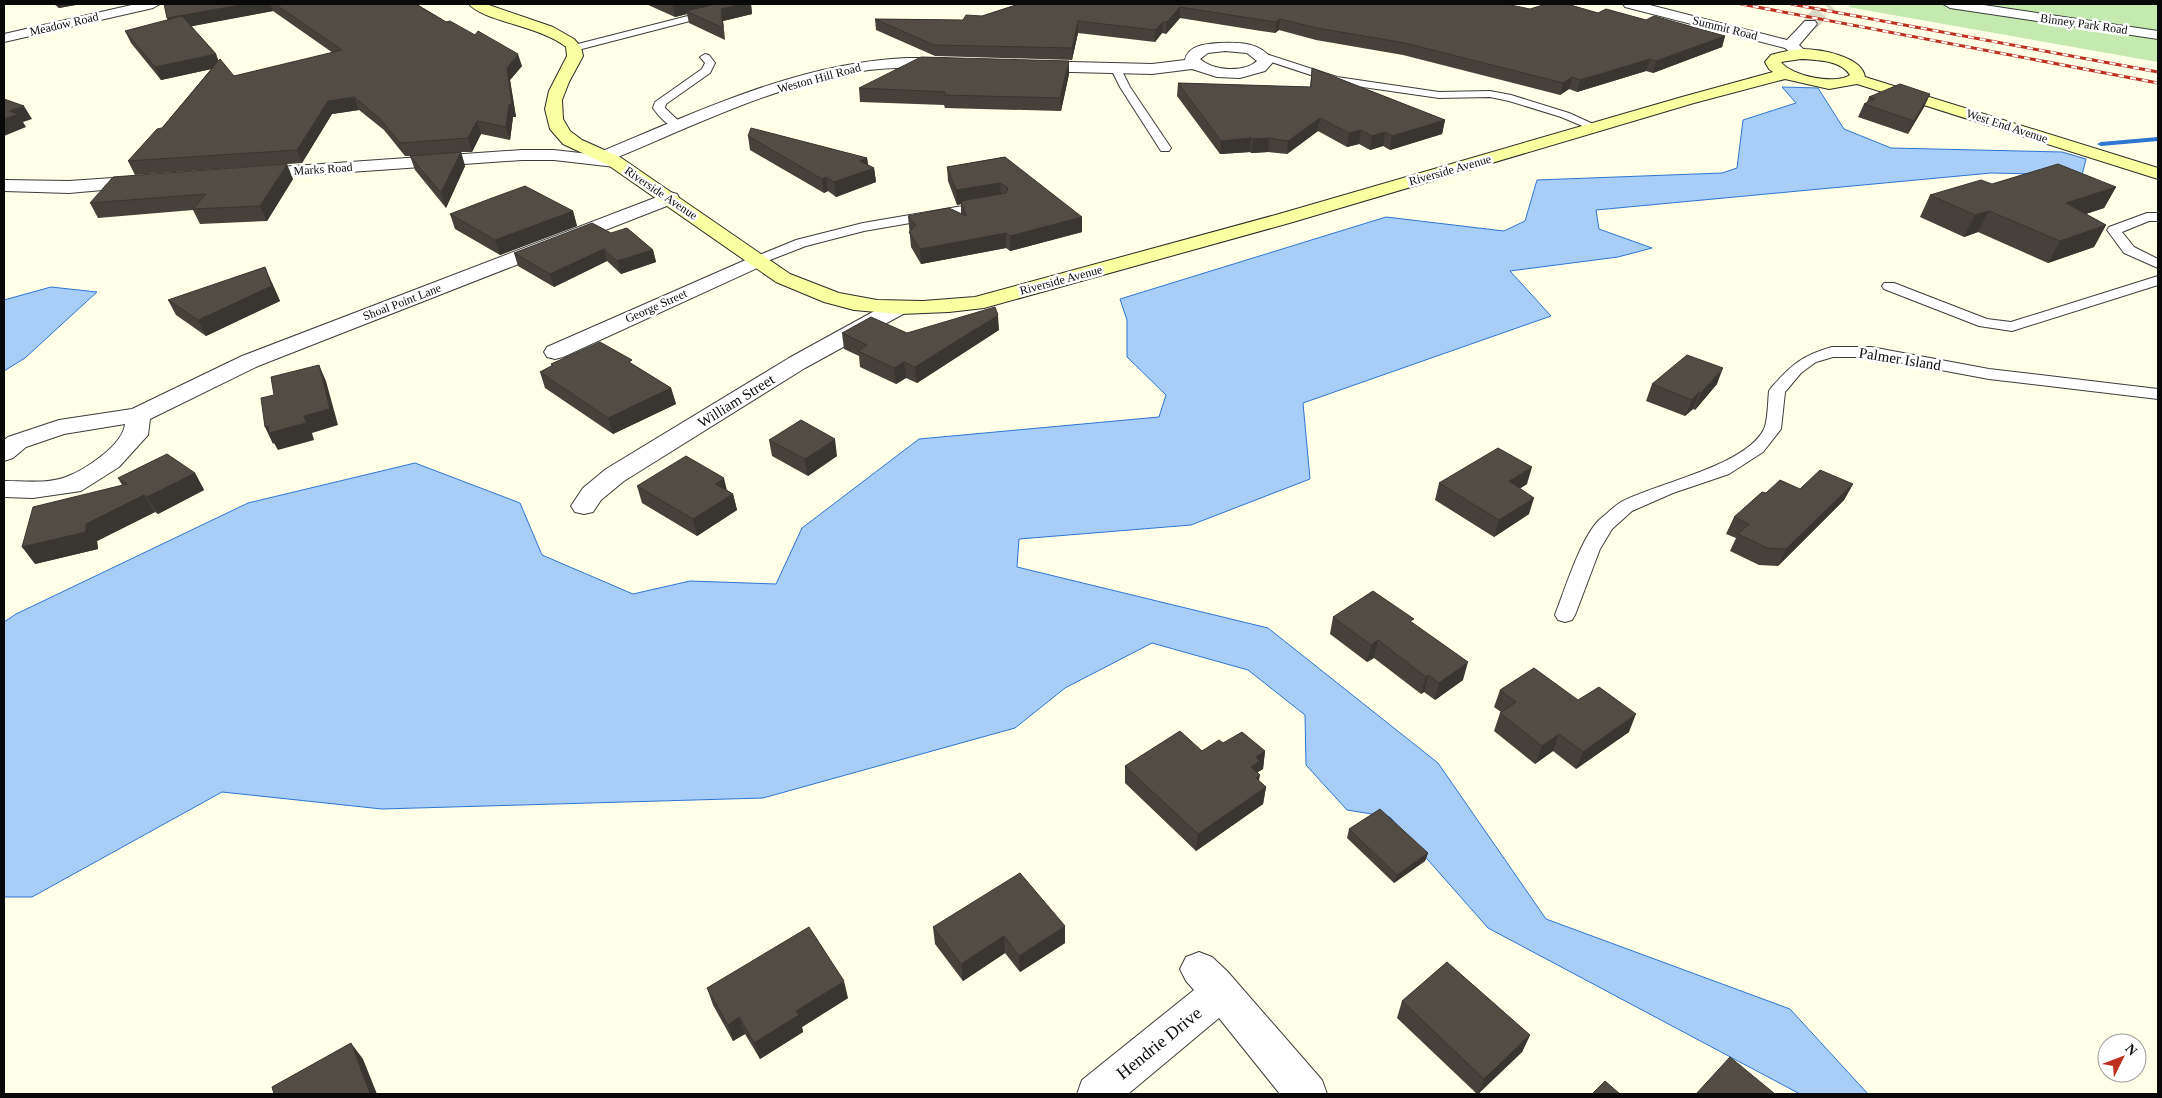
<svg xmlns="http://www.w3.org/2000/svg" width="2162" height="1098" font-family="'Times New Roman',serif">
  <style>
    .green { fill: #c4eaaf }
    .water { fill: #a8cef8; stroke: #2d76d2 }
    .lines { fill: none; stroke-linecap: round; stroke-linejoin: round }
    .stream { fill: #2d76d2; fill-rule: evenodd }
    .street-tunnel { stroke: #dad9c5; stroke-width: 16; stroke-dasharray: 16 8; stroke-linecap: butt }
    .lane-casing { stroke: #3c3c3c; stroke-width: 2 }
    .street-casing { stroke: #3c3c3c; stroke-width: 2 }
    .secondary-casing { stroke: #2b2b2b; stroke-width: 2 }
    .lane { fill: #fff; fill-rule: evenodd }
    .street { fill: #fff; fill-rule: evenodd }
    .secondary { fill: #faffa1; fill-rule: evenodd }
    .rail-casing { stroke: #bd2f1e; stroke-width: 3 }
    .rail { stroke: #fff; stroke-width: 2; stroke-dasharray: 6; stroke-linecap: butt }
    .wall { fill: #47413b; fill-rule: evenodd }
    .shaded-wall { fill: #393530 }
    .building { fill: #524c45; stroke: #393530 }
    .labels { text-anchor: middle; stroke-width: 5; stroke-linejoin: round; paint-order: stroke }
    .far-street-label { font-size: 12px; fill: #090909; stroke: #fff }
    .street-label { font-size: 15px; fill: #090909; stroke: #fff }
    .near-street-label { font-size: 18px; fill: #090909; stroke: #fff }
  </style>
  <rect width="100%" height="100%" fill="#fffee6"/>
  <path class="green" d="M1851 4H2158V62L1848 7Z"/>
  <g class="water">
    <path d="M1782 87 1818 88 1844 129 1891 148 2062 152 2086 159 2082 175 1991 173 1596 210 1599 229 1652 248 1618 257 1510 271 1551 316 1303 403 1310 479 1191 525 1019 539 1017 567 1268 628 1438 763 1546 919 1790 1009 1868 1094H1800L1488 928 1390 817 1347 810 1306 765 1305 715 1248 670 1152 643 1065 688 1015 728 763 798 382 809 222 792 32 897H4V622L16 614 248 503 415 463 520 503 542 555 633 594 690 581 776 584 802 528 919 439 1159 417 1166 395 1127 357V320L1120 299 1386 217 1504 231 1525 221 1537 180 1722 173 1737 168 1743 120 1796 103Z"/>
    <path d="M51 287 97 292 25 358 4 371V300Z"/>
  </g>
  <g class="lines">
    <path class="stream" d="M2158 137V141L2101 146 2097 144 2101 142Z"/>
    <path class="street-tunnel" d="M1810 24 1829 4"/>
    <defs>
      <g id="lane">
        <path d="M735 4H750L748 6 574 51 569 48 570 46Z"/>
        <path d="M1260 52 1337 77 1439 92 1490 91 1511 95 1569 113 1602 128 1600 130H1592L1561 117 1509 101 1490 97 1439 98 1335 83 1256 57 1255 55Z"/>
        <path d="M705 54 709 55 715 63 710 73 666 104 665 108 684 126 678 129C668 126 659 117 653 108L655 102 702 69 705 63 700 57Z"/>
        <path d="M1116 66 1121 69 1130 87 1171 148 1169 151H1161L1120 87 1111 69Z"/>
        <path d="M986 202 992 206 991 209 864 231 806 246 757 265 750 261 752 258 796 240 863 223Z"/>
        <path d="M2147 213H2158V221H2149L2122 232 2134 247 2158 259V268L2124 253 2107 230 2109 227Z"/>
        <path d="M2158 276V285L2012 331 1979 326 1884 289 1882 286 1884 283H1894L1987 319 2011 322Z"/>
        <path d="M1832 347H1871L1989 369 2158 389V399L1989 379 1871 357H1833L1816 362 1801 373 1785 392 1781 429 1763 452 1729 474 1673 493 1632 511 1612 529 1600 549 1575 615 1572 620 1565 622 1558 620 1555 615C1565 589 1581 537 1600 519 1607 514 1614 506 1621 502 1657 483 1746 466 1764 429 1768 421 1768 400 1769 391L1771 388C1791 365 1803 355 1832 347Z"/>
      </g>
      <g id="street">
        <path d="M136 4H160L153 8 4 42V34Z"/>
        <path d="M1623 4H1646L1787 40 1805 21H1815L1817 24 1799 45 1809 54 1806 57C1797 60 1792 54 1785 48L1625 7Z"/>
        <path d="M1943 4H1977L2158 31V39L1950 8Z"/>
        <path d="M1219 43C1239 42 1263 42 1273 62L1265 71 1240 78 1217 77 1192 69 1152 74 1031 71 1026 69 1023 66 1026 63 1031 61 1152 64 1185 60C1188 45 1206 44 1219 43ZM1225 51 1247 53 1257 61C1244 73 1213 71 1200 59L1208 53Z"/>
        <path d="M907 58H946L951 60 954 63 951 66 946 68C915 67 885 67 855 72 772 87 695 125 618 157L624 162 621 166 615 167 554 160H522L252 179 246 178 243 174 246 170 252 169 522 150H554L598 155 600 152C699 111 798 63 907 58Z"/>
        <path d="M142 176 148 178 151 182 148 186 69 193 4 191V180L69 181Z"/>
        <path d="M670 192 677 194 679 198 677 202 258 366 150 419 148 435 119 467 81 491 33 498 4 497V481C22 481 49 484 66 477 85 470 123 445 125 424L64 434 26 447 13 458 4 461V440L8 437 59 420 132 409 242 356Z"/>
        <path d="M757 255 764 257 767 261 764 265 563 357 555 359 547 357 544 352 547 347Z"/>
        <path d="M897 302 905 303 908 308 905 313 805 368 624 481 601 500 593 512 584 514 575 512 571 506 583 488 606 469 789 358 889 303Z"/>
        <path d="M1199 952 1212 957 1227 971 1322 1080 1327 1094H1280L1219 1018 1128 1094H1077L1082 1080 1194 990 1186 981 1180 969 1186 957Z"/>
      </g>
      <path id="secondary" d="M469 4H486L553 27 574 39 581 47 583 56 569 82 562 100 563 119 570 131 582 140 620 157 790 274 839 293 877 300 923 301 975 297 1279 214 1682 97 1773 72 1769 69 1765 62 1771 55C1780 52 1792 50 1801 49 1820 49 1862 56 1865 77L2158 168V179L1857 84 1829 89 1785 79 1694 103 1293 222 984 308 949 312 900 314 854 310 824 302 776 282 608 165 563 144 550 129 545 109 549 91 567 56 566 47C543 27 482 21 469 4ZM1801 59C1816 60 1841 60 1850 75 1835 85 1791 76 1781 62Z"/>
    </defs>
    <use href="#lane" class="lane-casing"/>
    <use href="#street" class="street-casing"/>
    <use href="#secondary" class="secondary-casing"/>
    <use href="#lane" class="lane"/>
    <use href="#street" class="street"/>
    <use href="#secondary" class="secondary"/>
    <defs>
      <g id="rail">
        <path d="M1741 4 2158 83"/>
        <path d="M1791 4 2158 72"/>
      </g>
    </defs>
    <use href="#rail" class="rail-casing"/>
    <use href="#rail" class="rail"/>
  </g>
  <g class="wall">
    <path d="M54 4H81L59 8Z"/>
    <path d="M164 4H416L522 66 510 80 516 117H513L510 140 481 134 472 152H461L465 166 446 208 415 170 410 156H405L384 130 359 110 332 114 302 163 135 175 128 161 162 128 211 69 161 80 131 43 125 31 168 20ZM273 11 333 53 234 76 218 61 216 54 191 26Z"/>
    <path d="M646 4H751L752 14 723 21 725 40 689 23 687 14 675 17Z"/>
    <path d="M1019 4 1530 9 1598 13 1646 20 1725 36 1722 47 1653 73 1646 71 1577 92 1569 89 1560 95 1403 55 1316 40 1279 30 1275 33 1261 31 1180 18 1166 34 1162 33 1155 42 1078 33 1072 60 935 56 876 30 875 19 963 20 982 16Z"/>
    <path d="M1312 68 1445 120 1442 134 1390 150 1383 146 1370 150 1359 144 1347 147 1318 131 1287 154 1268 152 1251 153 1250 152 1220 154 1177 96 1178 83 1310 87Z"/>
    <path d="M1069 74 1061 111 945 108 944 105 860 102 859 88Z"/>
    <path d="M1930 94 1924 107 1908 134 1858 117 1864 104 1867 102 1869 97Z"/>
    <path d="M748 136 867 158 868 165 874 168 876 182 836 197 828 191 824 193 750 150Z"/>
    <path d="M1005 157 1082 232 1010 251 1006 248 921 264 911 247 908 216 961 214V204L957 205 948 181 947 167Z"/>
    <path d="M293 179 267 221 200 224 193 210 98 218 90 203Z"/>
    <path d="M1992 184 2116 187 2104 208 2086 214 2106 225 2094 247 2048 263 1978 232 1964 237 1920 217 1930 195Z"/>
    <path d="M573 211 577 226 500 255 455 229 450 214Z"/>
    <path d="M611 233 653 250 656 262 621 274 607 261 554 287 518 266 514 253Z"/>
    <path d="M272 283 280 301 206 336 176 315 168 300Z"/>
    <path d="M999 330 917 383 906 378 896 384 860 367 859 356 844 349 842 333H907Z"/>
    <path d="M551 364 633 365 671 388 676 404 613 434 545 388 540 372 552 366Z"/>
    <path d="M1652 384H1717L1695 410 1693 409 1685 416 1646 401Z"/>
    <path d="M769 440 837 456 808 476 772 456Z"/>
    <path d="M195 473 204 490 158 514 155 512 97 541 98 549 35 564 122 485 118 478Z"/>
    <path d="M1439 483 1527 484 1520 488 1529 514 1494 537 1435 500Z"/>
    <path d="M1853 484 1844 500 1778 566 1759 565 1730 551 1736 538 1726 534 1734 517 1766 493Z"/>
    <path d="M637 486 727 490 733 494 737 510 697 536 642 503Z"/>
    <path d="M1333 617 1413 623 1463 680 1435 700 1424 692 1421 694 1374 658 1367 662 1330 634Z"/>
    <path d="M1500 690 1578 700 1629 732 1576 769 1553 751 1535 764 1494 731 1500 713 1501 712 1494 707Z"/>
    <path d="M1223 743 1265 751 1263 769 1258 772V773L1259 781 1266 787 1263 804 1196 851 1125 783V766L1202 751Z"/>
    <path d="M1349 829 1428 853 1425 861 1394 883 1347 838Z"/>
    <path d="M933 927 1065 943 1020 972 1005 953 963 981 935 944Z"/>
    <path d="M707 988 848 998 802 1027 803 1032 760 1059 745 1034 733 1041 713 1005Z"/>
    <path d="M1402 1001 1530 1035 1522 1052 1478 1094H1477L1397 1018Z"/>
  </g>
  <g class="shaded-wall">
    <path d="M57 4H81L59 8Z"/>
    <path d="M246 4H270L273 11 172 30 167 18Z"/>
    <path d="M683 4H728L686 11 687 14 675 17 673 6Z"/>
    <path d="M742 4H751L752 14 723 21 725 40 721 9Z"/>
    <path d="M1180 7V18L1166 34 1167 22Z"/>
    <path d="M1280 19 1279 30 1275 33 1276 22Z"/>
    <path d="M1078 21V33L1072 60V48Z"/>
    <path d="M1163 22 1162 33 1155 42V30Z"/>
    <path d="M1725 36 1722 47 1653 73 1656 61Z"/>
    <path d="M216 54 221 67 161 80 155 67Z"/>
    <path d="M518 54 522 66 510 80 516 117H513L510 140 506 127 507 68Z"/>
    <path d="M1650 59 1646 71 1577 92 1580 80Z"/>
    <path d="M1069 61V74L1061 111 1060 98Z"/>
    <path d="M1572 77 1569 89 1560 95 1563 83Z"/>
    <path d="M1930 94 1924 107 1908 134 1914 121Z"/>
    <path d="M354 97 359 110 332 114 302 163 297 150 328 101Z"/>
    <path d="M24 106 32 119 23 122 26 127 4 136V119L9 111Z"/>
    <path d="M1320 118 1318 131 1287 154 1288 141Z"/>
    <path d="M1445 120 1442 134 1390 150 1392 136Z"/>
    <path d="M477 121 481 134 472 152 468 138Z"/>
    <path d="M1361 130 1359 144 1347 147 1349 133Z"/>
    <path d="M1385 132 1383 146 1370 150 1372 136Z"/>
    <path d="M1251 138 1250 152 1220 154 1221 141Z"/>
    <path d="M1269 138 1268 152 1251 153 1253 139Z"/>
    <path d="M461 152 465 166 446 208 441 193Z"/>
    <path d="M867 158 869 170 874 168 876 182 836 197 834 182 860 161Z"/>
    <path d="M287 164 293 179 267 221 260 206Z"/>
    <path d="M826 177 828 191 824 193 822 179Z"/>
    <path d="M1000 183 1001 197 961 201V204L957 205 956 190Z"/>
    <path d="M2116 187 2104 208 2055 224 2066 203Z"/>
    <path d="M573 211 577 226 500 255 495 240Z"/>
    <path d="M1989 211 1978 232 1964 237 1975 215Z"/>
    <path d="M1082 217V232L1010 251V236Z"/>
    <path d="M2106 225 2094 247 2048 263 2060 241Z"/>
    <path d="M1006 233V248L921 264 920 249Z"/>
    <path d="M604 249 607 261 554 287 550 274Z"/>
    <path d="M653 250 656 262 621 274 617 261Z"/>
    <path d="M265 267 280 301 206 336 198 320Z"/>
    <path d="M998 315 999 330 917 383 915 367Z"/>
    <path d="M904 362 906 378 896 384 894 368Z"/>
    <path d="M319 365 326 381 338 425 312 433 314 440 278 450 274 443 273 444 265 427 304 416Z"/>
    <path d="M1723 368 1717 384 1695 410 1701 393Z"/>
    <path d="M671 388 676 404 613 434 608 418Z"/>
    <path d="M1699 392 1693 409 1685 416 1692 400Z"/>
    <path d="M835 439 837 456 808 476 805 459Z"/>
    <path d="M1532 467 1527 484 1505 498 1509 481Z"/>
    <path d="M195 473 204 490 158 514 147 497Z"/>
    <path d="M724 478 728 495 715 484Z"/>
    <path d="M1853 484 1844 500 1778 566 1786 549Z"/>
    <path d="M733 494 737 510 697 536 693 519Z"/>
    <path d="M144 495 155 512 97 541 98 549 35 564 22 547Z"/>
    <path d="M1534 498 1529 514 1494 537 1499 520Z"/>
    <path d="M1378 640 1374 658 1367 662 1371 645Z"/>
    <path d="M1468 662 1463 680 1435 700 1439 683Z"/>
    <path d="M1428 675 1424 692 1421 694 1426 677Z"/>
    <path d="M1636 714 1629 732 1576 769 1583 752Z"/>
    <path d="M1559 734 1553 751 1535 764 1542 746Z"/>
    <path d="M1265 751 1263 769 1258 772V776L1260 775 1257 792 1266 787 1263 804 1196 851 1198 834 1251 767 1256 757Z"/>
    <path d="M1428 853 1425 861 1394 883 1397 875Z"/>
    <path d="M1065 926V943L1020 972 1019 956Z"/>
    <path d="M1004 936 1005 953 963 981 961 964Z"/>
    <path d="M844 981 848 998 802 1027 803 1032 760 1059 754 1043 796 1011Z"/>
    <path d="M739 1017 745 1034 733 1041 728 1025Z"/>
    <path d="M1530 1035 1522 1052 1478 1094 1484 1079Z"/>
    <path d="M351 1043 363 1059 377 1094H370Z"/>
  </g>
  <g class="building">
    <path d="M164 4H246L167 18Z"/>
    <path d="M275 4H416L446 22 450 21 475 35 478 31 518 54 507 68 512 104 509 105 506 127 477 121 468 138 400 143 379 118 354 97 328 101 297 150 128 161 157 129 162 128 220 59 234 76 342 50Z"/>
    <path d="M668 4H683L673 6Z"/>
    <path d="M716 4H742L721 9 723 28 686 11Z"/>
    <path d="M1019 4H1506L1530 9 1546 4H1567L1598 13 1606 9 1646 20 1654 16 1725 36 1656 61 1650 59 1580 80 1572 77 1563 83 1405 43 1317 28 1280 19 1276 22 1262 20 1180 7 1167 22H1163L1155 30 1078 21 1072 48 934 45 875 19 963 20 966 15 982 16Z"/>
    <path d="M182 16 216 54 155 67 125 31Z"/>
    <path d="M921 57 1069 61 1060 98 944 95 945 92 859 88Z"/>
    <path d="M1312 68 1445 120 1392 136 1385 132 1372 136 1361 130 1349 133 1320 118 1288 141 1269 138 1253 139 1251 138 1221 141 1178 83 1311 87Z"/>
    <path d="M1900 84 1930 94 1914 121 1864 104 1875 99 1869 97Z"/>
    <path d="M4 99 24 106 9 111 19 114 4 119Z"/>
    <path d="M751 128 867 158 860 161 874 168 834 182 826 177 822 179 748 136Z"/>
    <path d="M461 152 441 193 410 156Z"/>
    <path d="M1005 157 1082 217 1010 236 1006 233 920 249 909 232 916 225 908 216 949 208 966 216 961 201 1006 193 1008 188 1000 183 956 190 947 167Z"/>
    <path d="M287 164 260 206 193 209 206 194 90 203 113 177Z"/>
    <path d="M2058 164 2116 187 2066 203 2106 225 2060 241 1989 211 1975 215 1930 195 1981 180 1992 184Z"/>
    <path d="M525 186 573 211 495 240 450 214 492 198Z"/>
    <path d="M592 223 611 233 627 228 653 250 617 261 604 249 550 274 514 253Z"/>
    <path d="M265 267 272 286 198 320 168 300Z"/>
    <path d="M995 307 998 315 915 367 904 362 894 368 858 351 867 345 842 333 871 317 907 333Z"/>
    <path d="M600 342 632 360 629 362 671 388 608 418 540 372 553 365 551 364Z"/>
    <path d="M1687 355 1723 368 1701 393 1699 392 1692 400 1652 384Z"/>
    <path d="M319 365 330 409 304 416 306 423 269 433 268 426 265 427 261 398 274 395 271 377Z"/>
    <path d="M801 420 835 439 805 459 769 440Z"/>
    <path d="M1498 448 1532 467 1509 481 1534 498 1499 520 1439 483Z"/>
    <path d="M167 454 195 473 147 497 144 495 86 524V532L22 547 33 507 127 484 118 478Z"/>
    <path d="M686 456 724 478 715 484 733 494 693 519 637 486Z"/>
    <path d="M1820 470 1853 484 1786 549 1767 548 1738 534 1749 524 1734 517 1762 492 1766 493 1780 480 1800 489Z"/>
    <path d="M1373 591 1414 619 1410 621 1468 662 1439 683 1428 675 1426 677 1378 640 1371 645 1333 617Z"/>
    <path d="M1534 668 1578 700 1599 687 1636 714 1583 752 1559 734 1542 746 1500 713 1516 702 1500 690Z"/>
    <path d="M1180 731 1202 751 1219 740 1223 743 1242 732 1265 751 1256 757 1260 761 1251 767 1260 775 1256 778 1266 787 1198 834 1125 766Z"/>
    <path d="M1380 809 1428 853 1397 875 1349 829Z"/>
    <path d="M1020 873 1065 926 1019 956 1004 936 961 964 933 927Z"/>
    <path d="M809 927 844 981 796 1011 799 1015 754 1043 739 1017 728 1025 707 988Z"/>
    <path d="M1447 962 1530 1035 1484 1079 1402 1001Z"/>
    <path d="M351 1043 370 1094H274L272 1087Z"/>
    <path d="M1730 1057 1775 1094H1696Z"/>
    <path d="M1605 1081 1620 1094H1592Z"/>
  </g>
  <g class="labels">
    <g class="far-street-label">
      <text transform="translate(64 24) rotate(-13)" y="4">Meadow Road</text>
      <text transform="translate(2084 24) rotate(8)" y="4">Binney Park Road</text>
      <text transform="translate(1725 28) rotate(14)" y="4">Summit Road</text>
      <text transform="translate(819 78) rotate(-15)" y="4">Weston Hill Road</text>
      <text transform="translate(2007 126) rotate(18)" y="4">West End Avenue</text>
      <text transform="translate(323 169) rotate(-4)" y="4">Marks Road</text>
      <text transform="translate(1450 170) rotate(-16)" y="4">Riverside Avenue</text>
      <text transform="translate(661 193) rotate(34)" y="4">Riverside Avenue</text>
      <text transform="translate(1061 280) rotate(-15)" y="4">Riverside Avenue</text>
      <text transform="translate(402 302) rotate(-21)" y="4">Shoal Point Lane</text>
      <text transform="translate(656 306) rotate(-24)" y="4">George Street</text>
    </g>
    <g class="street-label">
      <text transform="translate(1900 359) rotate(9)" y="5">Palmer Island</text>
      <text transform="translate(736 401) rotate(-32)" y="5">William Street</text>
    </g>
    <g class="near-street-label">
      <text transform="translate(1159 1043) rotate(-39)" y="6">Hendrie Drive</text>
    </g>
  </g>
  <rect width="2162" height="1098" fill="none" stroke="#090909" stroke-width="10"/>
  <g transform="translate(2122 1058) rotate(48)"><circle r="24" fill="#ffffff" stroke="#9d9d9d"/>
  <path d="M0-4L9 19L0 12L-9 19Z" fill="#bd2f1e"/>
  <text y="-8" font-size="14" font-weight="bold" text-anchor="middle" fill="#090909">N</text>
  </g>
</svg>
